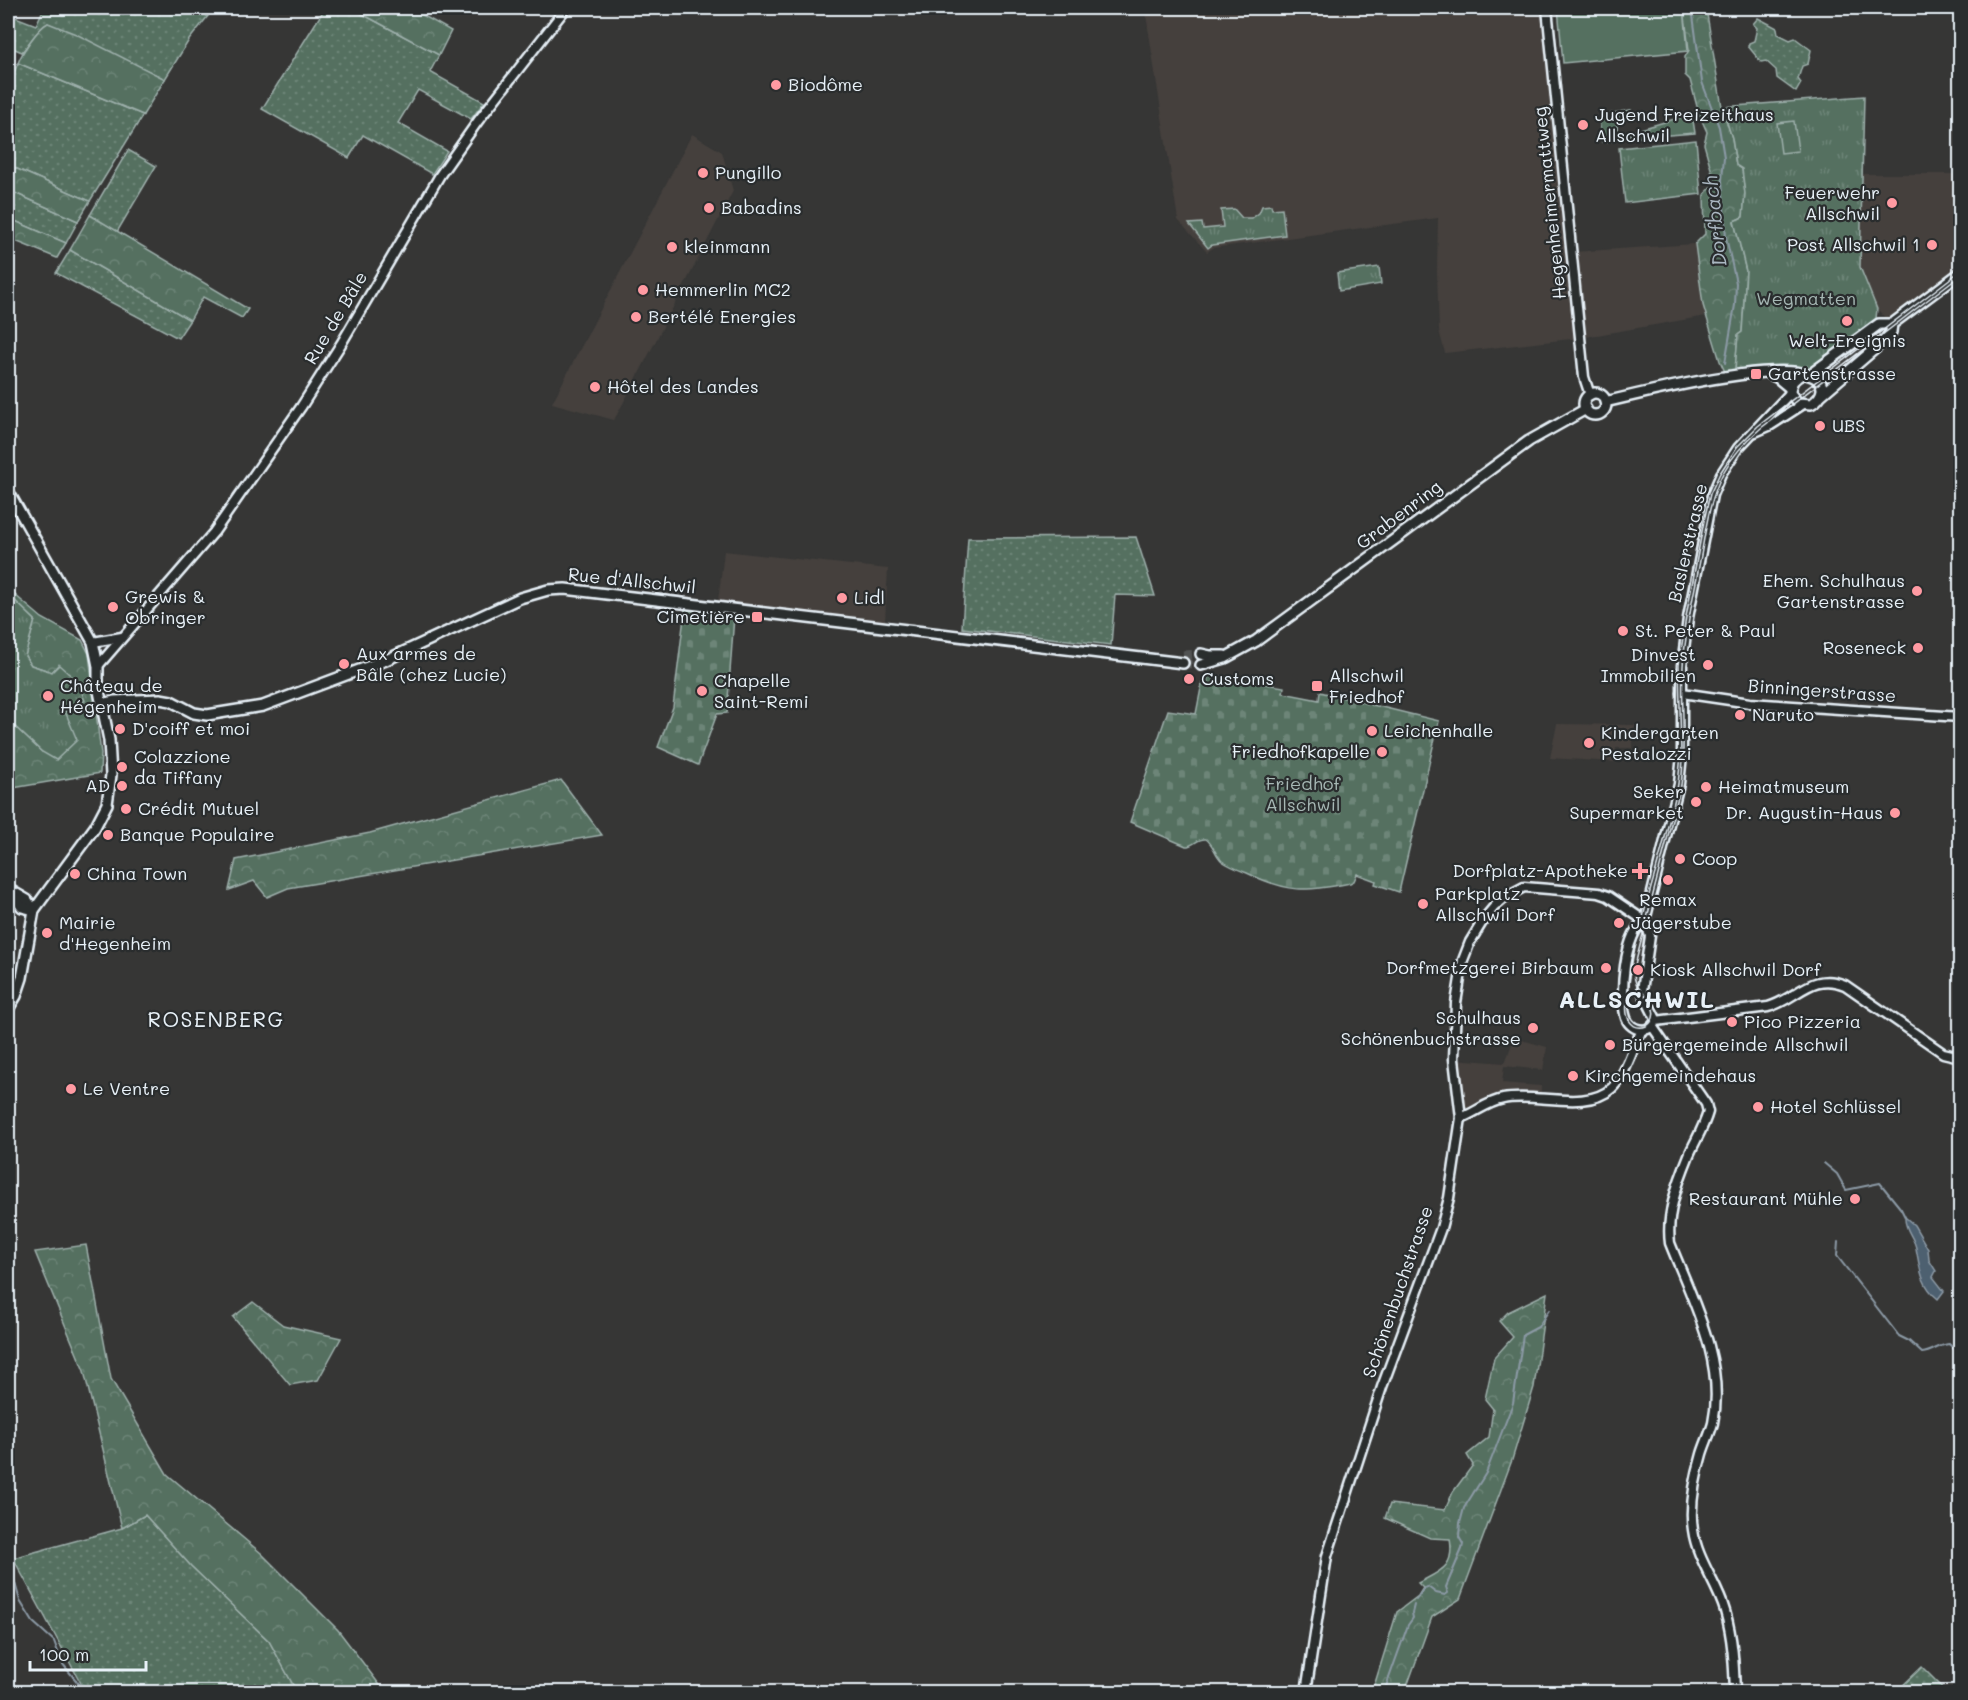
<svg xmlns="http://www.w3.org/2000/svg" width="1968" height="1700" font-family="Mali,sans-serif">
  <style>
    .built { fill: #45403d }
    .grass { fill: url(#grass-dots); stroke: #9eb0ac; stroke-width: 1.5 }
    .forest { fill: url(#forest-crowns); stroke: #9eb0ac; stroke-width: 1.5 }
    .cemetery { fill: url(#cemetery-stones); stroke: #9eb0ac; stroke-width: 1.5 }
    .park { fill: url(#park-tufts); stroke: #9eb0ac; stroke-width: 1.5 }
    .pitch { fill: #557060; stroke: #9eb0ac; stroke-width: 1.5 }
    .water { fill: #4e6070; stroke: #8c9aa6; stroke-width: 1.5 }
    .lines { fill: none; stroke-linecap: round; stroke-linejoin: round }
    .stream { stroke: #8c9aa6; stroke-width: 2 }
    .secondary-tunnel { stroke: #515252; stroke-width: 9; stroke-dasharray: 9 4.5; stroke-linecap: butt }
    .tertiary-casing { stroke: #e8f1f8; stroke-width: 13 }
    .secondary-casing { stroke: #e8f1f8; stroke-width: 14 }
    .tertiary { stroke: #2a2d2e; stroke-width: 8 }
    .secondary { stroke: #2a2d2e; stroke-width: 9 }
    .tram { stroke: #e8f1f8; stroke-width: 1.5 }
    .poi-dot { fill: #ff9aa2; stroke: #2a2d2e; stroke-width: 2 }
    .labels { text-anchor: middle; stroke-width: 4.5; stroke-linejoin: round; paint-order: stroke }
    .poi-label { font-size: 18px; fill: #e8f1f8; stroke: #2a2d2e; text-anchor: start }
    .street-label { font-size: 18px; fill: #e8f1f8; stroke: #2a2d2e }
    .park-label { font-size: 18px; fill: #a6b7b4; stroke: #2a2d2e }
    .water-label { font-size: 20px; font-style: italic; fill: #aab7c2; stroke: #2a2d2e }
    .quarter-label { font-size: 21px; letter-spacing: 1.5px; fill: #e8f1f8; stroke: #2a2d2e }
    .district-label { font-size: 24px; font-weight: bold; letter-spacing: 1.5px; fill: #e8f1f8; stroke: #2a2d2e }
  </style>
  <defs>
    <pattern id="grass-dots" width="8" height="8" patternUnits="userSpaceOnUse" patternTransform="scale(1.5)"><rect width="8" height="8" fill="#557060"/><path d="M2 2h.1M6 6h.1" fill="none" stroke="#6d8578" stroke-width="1.8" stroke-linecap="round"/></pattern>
    <pattern id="forest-crowns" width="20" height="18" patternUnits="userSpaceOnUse" patternTransform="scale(1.5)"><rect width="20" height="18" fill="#557060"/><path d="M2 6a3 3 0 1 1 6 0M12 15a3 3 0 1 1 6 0" fill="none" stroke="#6d8578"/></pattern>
    <pattern id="cemetery-stones" width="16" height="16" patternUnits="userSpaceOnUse" patternTransform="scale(1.5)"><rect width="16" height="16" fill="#557060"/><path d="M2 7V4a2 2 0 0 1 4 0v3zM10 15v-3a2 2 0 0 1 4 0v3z" fill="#6d8578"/></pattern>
    <pattern id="park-tufts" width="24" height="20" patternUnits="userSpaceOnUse" patternTransform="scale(1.5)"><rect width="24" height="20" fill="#557060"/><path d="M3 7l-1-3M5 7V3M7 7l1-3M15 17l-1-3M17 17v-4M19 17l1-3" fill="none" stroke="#6d8578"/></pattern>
  </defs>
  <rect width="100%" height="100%" fill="#363635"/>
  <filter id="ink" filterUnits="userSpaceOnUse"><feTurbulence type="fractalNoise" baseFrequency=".0167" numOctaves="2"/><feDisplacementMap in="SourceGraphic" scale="12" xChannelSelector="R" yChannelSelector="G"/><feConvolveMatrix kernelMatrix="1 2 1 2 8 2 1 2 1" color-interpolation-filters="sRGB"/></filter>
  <g filter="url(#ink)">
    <g class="built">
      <path d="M1145 8H1547L1572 252 1695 244 1706 316 1580 338 1445 353 1439 330 1437 272 1438 218 1213 248 1207 252 1178 220Z"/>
      <path d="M692 134 722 152 733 191 633 385 614 420 552 403Z"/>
      <path d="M1861 174H1960V273L1891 324 1877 309 1860 267Z"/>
      <path d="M724 551 888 569 885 621 718 602Z"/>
      <path d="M1557 724 1635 725 1632 748H1616L1615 762 1550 758Z"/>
      <path d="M1514 1038 1547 1047 1543 1070 1504 1066 1502 1083 1541 1086V1097L1501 1099 1461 1118 1454 1059 1505 1063Z"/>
    </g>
    <g class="grass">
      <path d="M44 8H187L208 16 189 40 165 79 48 23C37 29 30 43 22 52L8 46V14L36 25Z"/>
      <path d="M325 8H351L439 55 430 72 484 102 471 119 418 90 398 123 447 151 432 174 363 135 349 158 262 109Z"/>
      <path d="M1758 18 1777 28 1778 34 1790 40 1795 38 1811 50 1808 64 1802 66 1798 79 1801 83 1796 92 1777 78 1776 70 1766 61 1761 62 1748 46 1749 43 1754 41 1757 28 1753 24Z"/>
      <path d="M18 63 143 115 90 201 8 165V87Z"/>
      <path d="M128 150 156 166 117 232 90 215Z"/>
      <path d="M8 190 78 221 66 243 8 218Z"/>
      <path d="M70 250 190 320 178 338 56 273Z"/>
      <path d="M1136 537 1155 596 1115 595 1111 645 962 628 968 538Z"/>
      <path d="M145 1515 191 1566 269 1641 297 1692H98L82 1685 13 1558 122 1528Z"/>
      <path d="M1922 1667 1947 1692H1896Z"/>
    </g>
    <g class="forest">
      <path d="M351 8H410L451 31 439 55Z"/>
      <path d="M1684 8H1706L1722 107 1732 138 1736 165 1742 169 1745 194 1743 217 1734 221 1746 271 1742 332 1738 335 1735 370 1726 374 1720 361 1703 305 1695 244 1705 234 1704 195 1715 183 1704 144 1707 132 1699 114 1690 80 1685 75V57L1689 50Z"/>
      <path d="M48 23 76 34 165 79 143 115 18 63C22 52 38 28 48 23Z"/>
      <path d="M8 165 90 201 78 221 8 190Z"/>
      <path d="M90 215 248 309 242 318 203 297 190 320 70 250Z"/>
      <path d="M8 218 66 243 57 258 8 238Z"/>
      <path d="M8 589 42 618 82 640 89 654 101 754 100 773 13 788 8 786V720L42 752 65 711 58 665 52 672 31 665 25 656 35 620 8 594Z"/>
      <path d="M561 780 602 835 288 888 267 897 254 881 229 890 236 860 370 833Z"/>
      <path d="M86 1245 111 1379 167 1474 261 1553 338 1630 385 1692H297L269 1641 191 1566 145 1515 122 1528 84 1371 35 1252Z"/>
      <path d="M1547 1293 1534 1387 1512 1460 1460 1599 1432 1617 1405 1692H1369L1375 1683 1397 1612 1418 1596 1423 1588 1418 1583C1440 1571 1455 1568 1450 1539L1430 1538 1385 1518 1390 1504 1445 1510 1453 1492 1473 1465 1467 1455 1489 1437 1493 1409 1485 1399 1494 1358 1513 1337 1499 1321 1508 1312Z"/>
      <path d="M253 1302 283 1325 341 1338 318 1380 290 1385 233 1317Z"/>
    </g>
    <g class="cemetery">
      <path d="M685 609 734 616 727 713 717 714 698 765 658 747 673 707Z"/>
      <path d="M1212 675 1284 687 1283 693 1319 700 1320 692 1439 721 1399 892 1375 884 1376 881 1357 874 1354 881 1350 883C1305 892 1289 893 1247 873 1239 870 1229 866 1222 861 1215 855 1214 845 1206 839 1197 838 1194 846 1186 846L1130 822 1168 710 1196 714 1203 678Z"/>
    </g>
    <g class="park">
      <path d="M1864 96 1860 267 1877 309 1875 327 1811 374 1742 376 1735 370 1738 335 1742 332 1746 271 1734 221 1743 217 1745 194 1742 169 1736 165 1732 138 1722 107Z"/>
      <path d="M1696 140 1701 194 1625 203 1619 148Z"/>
      <path d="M1271 205 1272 209 1282 208 1285 235 1212 245 1208 248 1189 224 1202 223 1203 229 1223 227 1221 210 1234 209 1242 218H1252L1259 213 1262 206Z"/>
      <path d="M1379 267 1381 284 1339 291 1337 273Z"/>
      <path d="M8 594 35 620 25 656 31 665 52 672 59 665 78 682 85 701 65 711 77 740 56 760 42 752 8 720Z"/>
    </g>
    <g class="pitch">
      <path d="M1558 8H1684L1688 51 1563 63Z"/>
      <path d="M1631 110 1632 117 1616 119 1618 133 1612 134 1613 141 1602 142 1599 119 1609 117V114Z"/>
      <path d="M1692 114 1695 133 1630 138V132Z"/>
      <path d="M1794 121 1798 151 1781 153 1777 123Z"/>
    </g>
    <path class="water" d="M1905 1217 1914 1225 1928 1249 1929 1260 1936 1271 1933 1277 1944 1291 1938 1299C1921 1285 1920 1269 1916 1248 1914 1237 1904 1229 1905 1217Z"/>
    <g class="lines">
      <g class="stream">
        <path d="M1692 8 1702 82 1719 127 1724 157 1722 180 1726 237 1736 283 1735 305 1725 363"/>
        <path d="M1824 1163 1837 1174 1846 1190 1880 1183 1901 1209 1905 1217"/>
        <path d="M1838 1242 1837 1256 1899 1336 1909 1341 1922 1353C1933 1352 1938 1345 1949 1344L1960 1355"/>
        <path d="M8 1558 20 1601 33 1622 54 1641 62 1663 83 1689 90 1692"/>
        <path d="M1416 1600 1424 1588 1428 1587 1436 1593 1445 1595 1448 1593 1446 1587 1462 1549 1463 1544 1459 1537 1460 1523 1464 1508 1486 1473 1513 1403 1523 1335 1538 1327 1549 1310"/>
        <path d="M1384 1692 1408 1625 1413 1618 1412 1613 1414 1605"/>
      </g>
      <g class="secondary-tunnel">
        <path d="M1183 655 1201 654"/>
        <path d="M1183 663 1201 665"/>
      </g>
      <defs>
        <g id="tertiary">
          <path d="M1547 8 1584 377 1590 395"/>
          <path d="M1755 432 1771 425 1802 405"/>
          <path d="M93 642 122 637"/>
          <path d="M98 666 214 532 301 407 341 344 440 175 478 121 566 8"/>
          <path d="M1682 693 1750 703 1960 717"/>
          <path d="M1645 921 1679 784 1682 755V665L1688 618 1712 495 1721 474 1738 448 1790 393"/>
          <path d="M1656 1021 1768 1007C1798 999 1811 971 1845 985L1943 1053 1960 1057"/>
          <path d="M1652 1026 1706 1104 1708 1112C1704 1127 1695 1141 1689 1155 1678 1182 1666 1214 1670 1243 1692 1299 1726 1362 1713 1423 1710 1434 1705 1444 1702 1454 1695 1478 1689 1505 1693 1530 1697 1560 1717 1583 1725 1611 1733 1638 1734 1665 1735 1692"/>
          <path d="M1461 1118C1475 1113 1487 1102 1503 1099 1536 1092 1586 1112 1612 1088 1627 1073 1632 1049 1642 1030"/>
          <path d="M1306 1692 1327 1556 1382 1387 1441 1228 1449 1198 1461 1118 1454 1059 1456 1003 1463 960 1470 942 1484 919 1494 907 1507 896 1524 887 1599 893 1608 896 1645 921 1650 936 1642 991 1656 1019C1652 1035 1631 1032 1626 1018 1619 997 1624 932 1645 921"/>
        </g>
        <g id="secondary">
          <path d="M1768 373 1778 378 1790 388"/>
          <path d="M1811 374 1879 324H1892"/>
          <circle cx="1595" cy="404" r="11"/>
          <path d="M1821 395 1885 340 1891 332 1892 324 1960 273"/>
          <path d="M1605 402C1632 396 1825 345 1822 390 1821 397 1817 401 1811 404L1798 403 1790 393C1790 383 1794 377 1803 374"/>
          <path d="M8 491 93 642 98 666V686L109 740 111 775 107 804 95 827 34 910 22 978 16 996 8 1009"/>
          <path d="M1201 654 1210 656H1224"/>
          <path d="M1201 665 1225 658 1256 641 1529 441 1586 409"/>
          <path d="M102 704 115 701 160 699 171 701 194 713 207 715 263 706 386 660 520 598 548 590 565 589 1183 663"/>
          <path d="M8 889 27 900 34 910"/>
          <path d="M11 893 22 907 34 910"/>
          <path d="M8 1691V1692"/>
        </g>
      </defs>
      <use href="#tertiary" class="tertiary-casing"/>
      <use href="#secondary" class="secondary-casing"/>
      <use href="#tertiary" class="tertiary"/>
      <use href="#secondary" class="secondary"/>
      <path class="tram" d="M1960 271 1758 426 1737 447 1720 473 1710 494 1704 521 1686 617 1679 665 1681 755 1678 784C1666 842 1646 899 1633 957 1630 972 1629 987 1627 1002 1622 1038 1659 1031 1653 1009 1649 992 1633 993 1634 969L1681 785C1686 745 1681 705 1683 666 1685 632 1693 599 1699 566 1705 536 1708 502 1723 473 1732 456 1746 441 1761 428L1960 275"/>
    </g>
  </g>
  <g class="poi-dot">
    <circle cx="776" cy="85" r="6"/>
    <circle cx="1583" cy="125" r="6"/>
    <circle cx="703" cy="173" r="6"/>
    <circle cx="1892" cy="203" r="6"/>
    <circle cx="709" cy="208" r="6"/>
    <circle cx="1932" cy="245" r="6"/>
    <circle cx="672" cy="247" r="6"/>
    <circle cx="643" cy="290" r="6"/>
    <circle cx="636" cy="317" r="6"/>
    <circle cx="1847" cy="321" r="6"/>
    <rect x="1750" y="368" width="12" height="12" rx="3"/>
    <circle cx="595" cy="387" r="6"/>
    <circle cx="1820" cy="426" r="6"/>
    <circle cx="1917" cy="591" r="6"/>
    <circle cx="842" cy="598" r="6"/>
    <circle cx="113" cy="607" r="6"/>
    <rect x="751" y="611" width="12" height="12" rx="3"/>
    <circle cx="1623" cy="631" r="6"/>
    <circle cx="1918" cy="648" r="6"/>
    <circle cx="344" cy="664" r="6"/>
    <circle cx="1708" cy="665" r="6"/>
    <circle cx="1189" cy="679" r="6"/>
    <rect x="1311" y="680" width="12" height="12" rx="3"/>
    <circle cx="702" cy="691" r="6"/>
    <circle cx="48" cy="696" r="6"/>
    <circle cx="1740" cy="715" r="6"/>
    <circle cx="120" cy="729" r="6"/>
    <circle cx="1372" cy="731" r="6"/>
    <circle cx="1589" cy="743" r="6"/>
    <circle cx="1382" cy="752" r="6"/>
    <circle cx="122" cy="767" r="6"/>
    <circle cx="122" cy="786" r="6"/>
    <circle cx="1706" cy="787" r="6"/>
    <circle cx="1696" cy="802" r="6"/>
    <circle cx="126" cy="809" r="6"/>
    <circle cx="1895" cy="813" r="6"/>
    <circle cx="108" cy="835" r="6"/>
    <circle cx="1680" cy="859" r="6"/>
    <path d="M1637 862h6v6h6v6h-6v6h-6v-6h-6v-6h6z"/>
    <circle cx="75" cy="874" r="6"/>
    <circle cx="1668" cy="880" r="6"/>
    <circle cx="1423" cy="904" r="6"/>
    <circle cx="1619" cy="923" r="6"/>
    <circle cx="47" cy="933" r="6"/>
    <circle cx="1606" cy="968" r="6"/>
    <circle cx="1638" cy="970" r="6"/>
    <circle cx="1732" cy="1022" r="6"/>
    <circle cx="1533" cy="1028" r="6"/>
    <circle cx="1610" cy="1045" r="6"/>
    <circle cx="1573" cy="1076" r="6"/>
    <circle cx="71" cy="1089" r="6"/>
    <circle cx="1758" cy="1107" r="6"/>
    <circle cx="1855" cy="1199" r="6"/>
  </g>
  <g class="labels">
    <g class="poi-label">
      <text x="788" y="91">Biodôme</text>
      <text x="1595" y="121">Jugend Freizeithaus<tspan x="1595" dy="21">Allschwil</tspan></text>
      <text x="715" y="179">Pungillo</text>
      <text x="1880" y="199" text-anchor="end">Feuerwehr<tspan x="1880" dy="21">Allschwil</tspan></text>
      <text x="721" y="214">Babadins</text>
      <text x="1920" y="251" text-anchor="end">Post Allschwil 1</text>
      <text x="684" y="253">kleinmann</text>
      <text x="655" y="296">Hemmerlin MC2</text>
      <text x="648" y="323">Bertélé Energies</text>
      <text x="1847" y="347" text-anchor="middle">Welt-Ereignis</text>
      <text x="1768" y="380">Gartenstrasse</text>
      <text x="607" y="393">Hôtel des Landes</text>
      <text x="1832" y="432">UBS</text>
      <text x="1905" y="587" text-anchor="end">Ehem. Schulhaus<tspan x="1905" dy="21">Gartenstrasse</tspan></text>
      <text x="125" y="603">Grewis &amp;<tspan x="125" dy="21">Obringer</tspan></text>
      <text x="854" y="604">Lidl</text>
      <text x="745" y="623" text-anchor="end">Cimetière</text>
      <text x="1635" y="637">St. Peter &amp; Paul</text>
      <text x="1906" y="654" text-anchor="end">Roseneck</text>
      <text x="356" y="660">Aux armes de<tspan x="356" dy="21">Bâle (chez Lucie)</tspan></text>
      <text x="1696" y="661" text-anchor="end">Dinvest<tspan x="1696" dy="21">Immobilien</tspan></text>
      <text x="1329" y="682">Allschwil<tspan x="1329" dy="21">Friedhof</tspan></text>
      <text x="1201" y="685">Customs</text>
      <text x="714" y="687">Chapelle<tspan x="714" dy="21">Saint-Remi</tspan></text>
      <text x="60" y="692">Château de<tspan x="60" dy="21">Hégenheim</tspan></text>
      <text x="1752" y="721">Naruto</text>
      <text x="132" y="735">D'coiff et moi</text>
      <text x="1384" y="737">Leichenhalle</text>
      <text x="1601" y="739">Kindergarten<tspan x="1601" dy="21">Pestalozzi</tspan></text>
      <text x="1370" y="758" text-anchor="end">Friedhofkapelle</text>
      <text x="134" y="763">Colazzione<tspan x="134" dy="21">da Tiffany</tspan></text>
      <text x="110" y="792" text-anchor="end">AD</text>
      <text x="1718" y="793">Heimatmuseum</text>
      <text x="1684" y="798" text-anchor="end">Seker<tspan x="1684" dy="21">Supermarket</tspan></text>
      <text x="138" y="815">Crédit Mutuel</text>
      <text x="1883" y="819" text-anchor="end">Dr. Augustin-Haus</text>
      <text x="120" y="841">Banque Populaire</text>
      <text x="1692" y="865">Coop</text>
      <text x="1628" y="877" text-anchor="end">Dorfplatz-Apotheke</text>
      <text x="87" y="880">China Town</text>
      <text x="1435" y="900">Parkplatz<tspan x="1435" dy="21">Allschwil Dorf</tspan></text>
      <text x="1668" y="906" text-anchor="middle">Remax</text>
      <text x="59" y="929">Mairie<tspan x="59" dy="21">d'Hegenheim</tspan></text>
      <text x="1631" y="929">Jägerstube</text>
      <text x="1594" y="974" text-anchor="end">Dorfmetzgerei Birbaum</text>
      <text x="1650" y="976">Kiosk Allschwil Dorf</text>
      <text x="1521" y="1024" text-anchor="end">Schulhaus<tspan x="1521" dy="21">Schönenbuchstrasse</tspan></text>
      <text x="1744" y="1028">Pico Pizzeria</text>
      <text x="1622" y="1051">Bürgergemeinde Allschwil</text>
      <text x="1585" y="1082">Kirchgemeindehaus</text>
      <text x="83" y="1095">Le Ventre</text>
      <text x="1770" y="1113">Hotel Schlüssel</text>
      <text x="1843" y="1205" text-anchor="end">Restaurant Mühle</text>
    </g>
    <g class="street-label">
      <text transform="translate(1550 203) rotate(-96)" y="6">Hegenheimermattweg</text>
      <text transform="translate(336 318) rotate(-59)" y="6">Rue de Bâle</text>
      <text transform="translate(1399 515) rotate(-37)" y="6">Grabenring</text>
      <text transform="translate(1688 543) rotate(-77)" y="6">Baslerstrasse</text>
      <text transform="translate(632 581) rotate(6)" y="6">Rue d'Allschwil</text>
      <text transform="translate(1822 691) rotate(4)" y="6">Binningerstrasse</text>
      <text transform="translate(1398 1292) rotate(-71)" y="6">Schönenbuchstrasse</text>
    </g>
    <g class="park-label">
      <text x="1806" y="305">Wegmatten</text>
      <text x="1303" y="790">Friedhof<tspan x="1303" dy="21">Allschwil</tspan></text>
    </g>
    <g class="water-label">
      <text transform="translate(1715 221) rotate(-96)" y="7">Dorfbach</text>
    </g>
    <g class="quarter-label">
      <text x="216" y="1027">ROSENBERG</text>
    </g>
    <g class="district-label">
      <text x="1637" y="1008">ALLSCHWIL</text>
    </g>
  </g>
  <rect width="1968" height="1700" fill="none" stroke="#2a2d2e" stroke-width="30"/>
  <rect x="15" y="15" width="1938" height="1670" fill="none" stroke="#e8f1f8" stroke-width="2" filter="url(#ink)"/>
  <path d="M30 1661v9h116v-9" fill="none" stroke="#e8f1f8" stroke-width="3"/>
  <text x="39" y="1661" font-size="18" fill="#e8f1f8" stroke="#2a2d2e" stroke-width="4.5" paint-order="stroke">100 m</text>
</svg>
